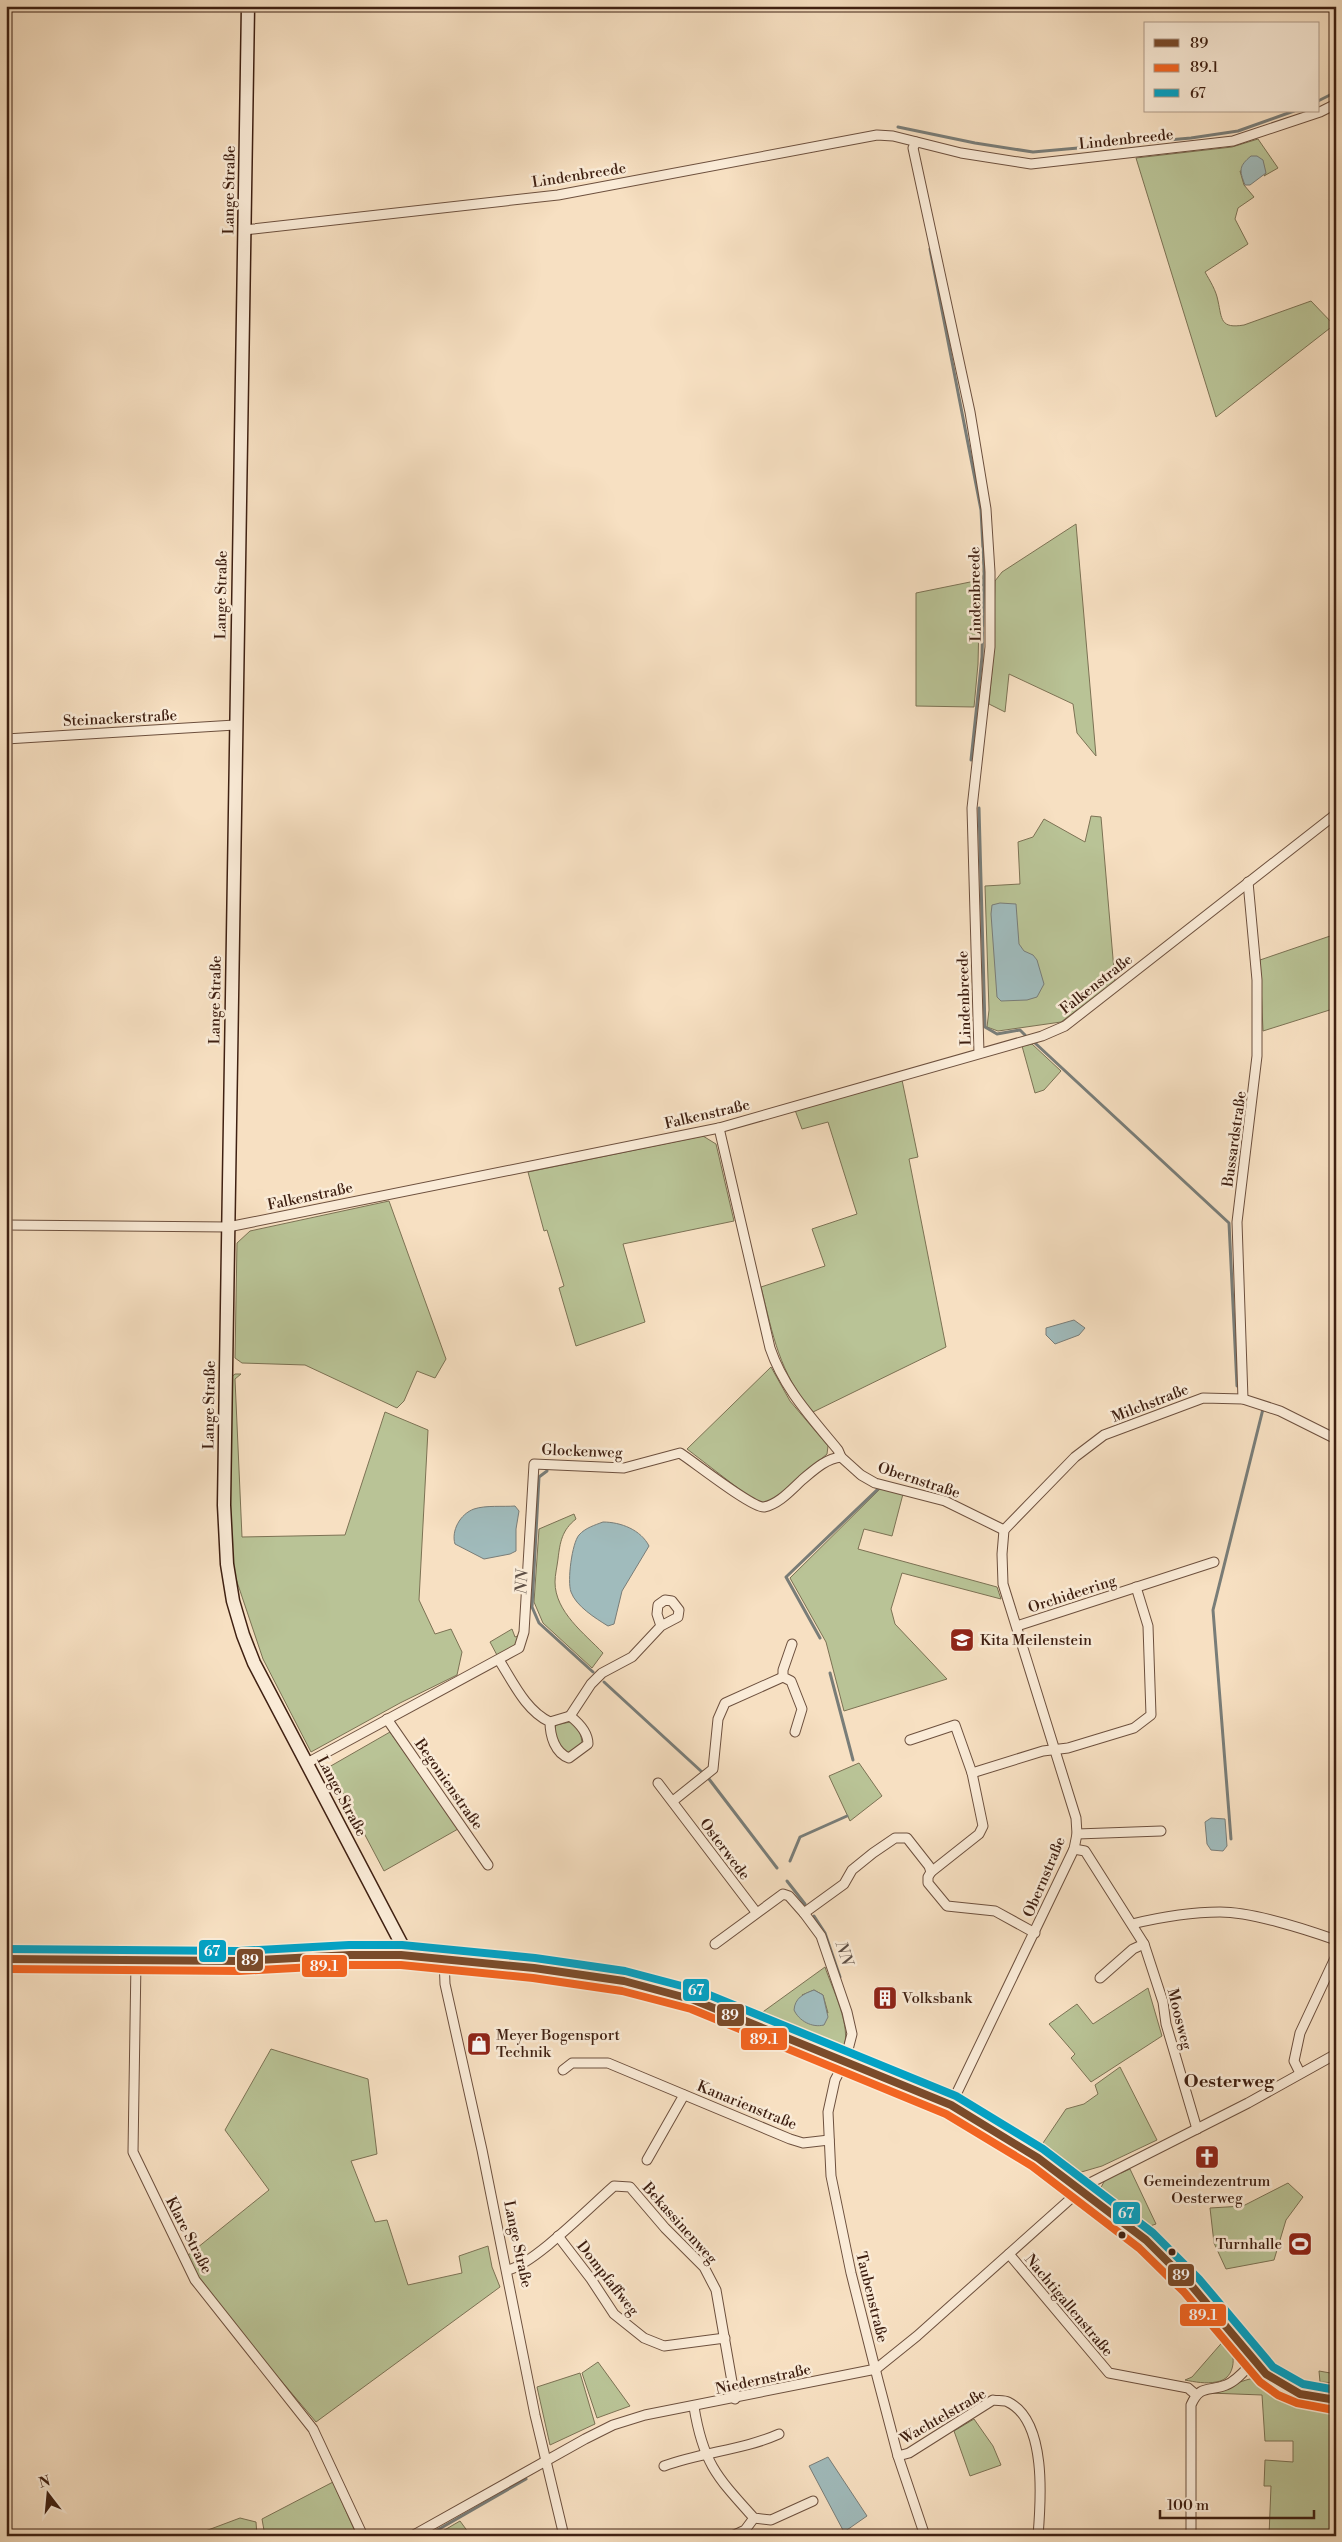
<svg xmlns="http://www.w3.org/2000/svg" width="1342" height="2542" font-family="'Libre Bodoni',serif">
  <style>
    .green { fill: #b9c396; stroke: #7c7254; fill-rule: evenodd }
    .water { fill: #a0bbbc; stroke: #797d78 }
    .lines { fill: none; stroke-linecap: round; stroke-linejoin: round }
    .stream { stroke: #797d78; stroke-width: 3 }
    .street-casing { stroke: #6d503e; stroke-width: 11 }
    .secondary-casing { stroke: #3f2012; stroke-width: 15 }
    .street { stroke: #faebd7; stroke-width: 9 }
    .secondary { stroke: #faebd7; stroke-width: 12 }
    .bus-1-casing { stroke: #faebd7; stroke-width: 11 }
    .bus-2-casing { stroke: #faebd7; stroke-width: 11 }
    .bus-3-casing { stroke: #faebd7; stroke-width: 11 }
    .bus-1 { stroke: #7a4b2a; stroke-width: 8 }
    .bus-2 { stroke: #f26522; stroke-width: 8 }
    .bus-3 { stroke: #03a2c5; stroke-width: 8 }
    .bus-dot { fill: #3f2012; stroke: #faebd7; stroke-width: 2 }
    .labels { text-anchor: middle; stroke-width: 5; stroke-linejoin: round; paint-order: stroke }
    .street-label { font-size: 15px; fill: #3f2012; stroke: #faebd7 }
    .poi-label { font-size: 15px; fill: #3f2012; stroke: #faebd7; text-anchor: start }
    .water-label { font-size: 16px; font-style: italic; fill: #5c4e45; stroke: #faebd7 }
    .quarter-label { font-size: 18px; font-weight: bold; fill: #3f2012; stroke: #faebd7 }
    .line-badge { stroke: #faebd7; stroke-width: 2 }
    .badge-label { font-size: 14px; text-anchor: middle; font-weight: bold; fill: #fff }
  </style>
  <rect width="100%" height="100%" fill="#f7e0c2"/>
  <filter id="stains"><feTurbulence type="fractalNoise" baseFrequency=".004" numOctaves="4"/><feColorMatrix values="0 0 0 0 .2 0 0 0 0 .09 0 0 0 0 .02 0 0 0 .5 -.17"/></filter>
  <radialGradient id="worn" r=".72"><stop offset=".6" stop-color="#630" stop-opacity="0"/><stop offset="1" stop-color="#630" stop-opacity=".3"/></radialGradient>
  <g class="green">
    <path d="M1258 139 1278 168 1264 176 1266 173 1240 171 1244 185 1254 197 1238 208 1235 219 1248 244 1205 272C1210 281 1216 290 1218 301 1222 319 1220 329 1244 325L1311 301 1334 325 1216 417 1136 158 1232 147Z"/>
    <path d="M1076 524 1096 756 1077 733 1073 704 1009 674 1005 712 989 704 993 658 995 581 1002 572Z"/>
    <path d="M980 580 978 664 974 707 916 706V593Z"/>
    <path d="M1091 816 1101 817 1115 982 1061 1022 998 1031 987 1027 989 1010 985 886 1020 884 1018 842 1033 837 1044 819 1085 842Z"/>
    <path d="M1336 934V1008L1263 1031 1260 960Z"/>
    <path d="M1032 1044 1061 1071 1044 1090 1035 1093 1022 1046Z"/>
    <path d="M902 1080 918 1157 909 1159 946 1347 813 1412C779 1373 773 1335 761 1287L825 1266 812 1229 857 1214 828 1122 802 1129 795 1110Z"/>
    <path d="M703 1136 716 1144 734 1221 623 1244 645 1322 576 1346 559 1288 564 1286 547 1230 544 1231 528 1172Z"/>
    <path d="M389 1201 446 1359 435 1378 417 1371 404 1401 397 1408 305 1365 242 1363 235 1358 237 1243 250 1231Z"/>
    <path d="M771 1367 790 1401 828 1446 827 1454 773 1500 764 1503 752 1499 687 1449Z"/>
    <path d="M235 1374H241L235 1379 242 1537 345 1535 385 1412 428 1430 419 1600 435 1634 451 1629 462 1652 457 1675 400 1703 311 1752 263 1659 232 1567 229 1539V1379Z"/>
    <path d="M881 1488 903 1494 892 1536 864 1529 858 1549 997 1587 1001 1599 902 1573 891 1609 895 1624 947 1679 844 1711 826 1642 790 1578Z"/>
    <path d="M574 1514 576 1519C562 1530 560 1542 558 1559 557 1567 555 1575 555 1582 555 1612 585 1634 603 1653L592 1668 543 1623 534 1602 539 1529Z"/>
    <path d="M512 1629 515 1637 520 1635C516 1647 508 1652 498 1657L490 1642Z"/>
    <path d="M570 1722C578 1726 582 1735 582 1745L573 1752 564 1753 556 1741 554 1731 556 1725Z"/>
    <path d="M390 1732 458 1829 384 1871 329 1767Z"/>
    <path d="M859 1763 882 1796 850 1821 829 1776Z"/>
    <path d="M825 1967C831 1986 853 2029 843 2048L829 2049 758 2020 760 2014ZM814 1990 823 1995 828 2013 802 1995Z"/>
    <path d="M1148 1988 1162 2036 1091 2082 1071 2058 1075 2054 1049 2024 1077 2004 1093 2024Z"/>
    <path d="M271 2049 368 2079 377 2154 351 2161 375 2222 387 2220 408 2285 462 2273 459 2256 488 2246 492 2267 500 2287 316 2422 256 2351 198 2277 187 2256 269 2190 225 2130Z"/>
    <path d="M1120 2067 1157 2140 1102 2166 1078 2173 1041 2146 1066 2109 1084 2104 1098 2094 1095 2085Z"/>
    <path d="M1130 2169 1156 2224 1150 2226 1114 2198H1109L1099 2191 1105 2180 1120 2171 1121 2173Z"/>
    <path d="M1288 2183 1303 2197 1286 2220 1274 2260 1226 2269 1214 2243 1210 2208 1243 2206Z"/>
    <path d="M1226 2338C1236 2351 1238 2379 1216 2382 1206 2384 1195 2382 1185 2380L1192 2377Z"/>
    <path d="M598 2362 630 2406 597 2418 582 2373Z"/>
    <path d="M1319 2371 1336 2374V2383L1320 2382Z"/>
    <path d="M580 2373 595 2424 550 2445 537 2387Z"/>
    <path d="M1260 2377C1289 2397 1300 2405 1336 2409V2536H1269L1271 2486H1264L1265 2460 1293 2462V2441H1265L1262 2395 1209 2393C1226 2389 1242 2379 1260 2377Z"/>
    <path d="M974 2419 993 2446 1001 2465 970 2476 954 2431Z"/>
    <path d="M333 2482 357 2536H265L262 2519Z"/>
    <path d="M240 2518 256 2522 257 2536H192Z"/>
    <path d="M460 2521 471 2536H434Z"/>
  </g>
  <g class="water">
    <path d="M1251 156H1257L1263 160 1266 173 1250 185H1245C1239 170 1239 166 1251 156Z"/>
    <path d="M1000 903 1016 904 1019 944 1024 951 1033 955 1037 960 1044 984 1037 997 1027 1000 1001 1001 997 997 991 914 992 905Z"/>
    <path d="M1074 1320 1085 1328 1079 1335 1055 1344 1046 1335V1328Z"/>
    <path d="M515 1506 519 1511 516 1529V1551L510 1554 484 1559 455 1544C451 1531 460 1514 474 1509 486 1505 503 1507 515 1506Z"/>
    <path d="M603 1522C621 1522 641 1530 649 1546L622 1591 614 1624 608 1626C595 1618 576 1606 571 1592 567 1581 572 1543 579 1535 585 1528 595 1525 603 1522Z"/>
    <path d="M1211 1818 1225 1819 1227 1846 1223 1851 1211 1850 1207 1844 1205 1822Z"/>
    <path d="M814 1990 823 1995 828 2017 824 2025C812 2028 799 2021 794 2010 795 1998 803 1994 814 1990Z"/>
    <path d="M828 2457 867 2516 844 2532 809 2466Z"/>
  </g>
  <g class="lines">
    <g class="stream">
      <path d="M1318 101 1336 92"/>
      <path d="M898 127 975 143 1033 152 1191 138 1238 131 1294 111"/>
      <path d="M930 249 981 510 984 569 982 657 971 760"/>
      <path d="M979 808 985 1027 997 1034 1020 1030 1025 1035"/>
      <path d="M1035 1043 1229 1223 1237 1386"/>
      <path d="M547 1471 539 1477 532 1607 539 1623 593 1672"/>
      <path d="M820 1638 786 1577 879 1488"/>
      <path d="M830 1673 853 1760"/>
      <path d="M604 1682 702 1772"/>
      <path d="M709 1779 777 1868"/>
      <path d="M1231 1839 1213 1610 1263 1409"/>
      <path d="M790 1861 800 1837 847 1816"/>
      <path d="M787 1881 805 1904"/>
      <path d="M814 1916 825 1933 840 1977"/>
      <path d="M427 2536 526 2479"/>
    </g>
    <defs>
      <g id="street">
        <path d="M916 142 913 148 970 412 986 509 990 572V647L972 808 979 1053"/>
        <path d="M244 230 558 195 877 135 893 136 961 153 1031 164 1233 141 1320 112 1336 104"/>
        <path d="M6 739 235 725"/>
        <path d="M719 1128 770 1348C784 1389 811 1417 838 1450L841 1457 861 1475 875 1483 945 1501 1004 1530"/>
        <path d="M6 1225 228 1227 719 1128 1042 1036 1065 1026 1336 814"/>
        <path d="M1243 1399 1237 1222 1257 1056V980L1248 882"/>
        <path d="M1004 1530 1075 1457 1104 1435 1203 1398 1243 1399 1280 1411 1336 1439"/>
        <path d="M1017 1626 1214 1562"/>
        <path d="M792 1644 783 1670V1677L791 1681 802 1709 795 1732"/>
        <path d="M499 1660C513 1682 526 1711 550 1722 550 1736 555 1753 569 1758L588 1744C588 1733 579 1723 570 1716L591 1684 602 1673 632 1657 661 1626 678 1617 679 1610 672 1601 665 1600 658 1605 657 1614 661 1626"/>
        <path d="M387 1719 488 1865"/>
        <path d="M550 1722 570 1716"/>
        <path d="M910 1740 955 1725 972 1773 1043 1751 1068 1748 1134 1728 1151 1715 1148 1626 1136 1587"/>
        <path d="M307 1763 519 1648 524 1632 534 1464 624 1468 680 1453C694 1462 752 1508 764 1507 779 1504 791 1490 802 1480 814 1470 825 1459 841 1457"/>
        <path d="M658 1783 756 1912"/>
        <path d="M673 1801 713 1769 718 1719 725 1703 783 1677"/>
        <path d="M1077 1834 1161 1831"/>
        <path d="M1074 1849 1085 1851 1144 1944 1163 2002 1166 2024 1197 2129"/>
        <path d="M931 1872 979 1834 983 1826 972 1773"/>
        <path d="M804 1913 844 1884 852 1870 873 1853 895 1838H907L929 1866 931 1872 928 1877V1883L947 1906 995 1911 1035 1933"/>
        <path d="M1132 1924C1161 1917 1190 1912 1220 1912 1251 1912 1305 1929 1336 1940"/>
        <path d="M715 1944 783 1894 789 1896 804 1913 821 1936 847 2012 852 2034 845 2061 835 2080 828 2112 831 2176 851 2273 878 2380 898 2456 925 2536"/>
        <path d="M444 1958 445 1984 482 2150 535 2415 564 2536"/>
        <path d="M136 1961 133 2152 195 2280 313 2429 363 2536"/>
        <path d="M1100 1978 1133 1949 1144 1944"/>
        <path d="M563 2070 572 2063H608L790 2139 803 2143 829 2140"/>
        <path d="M1300 2073 1294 2061 1300 2033 1336 1956"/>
        <path d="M951 2105 1074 1849 1077 1834 1076 1818 1003 1584 1002 1554 1004 1530"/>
        <path d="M647 2160 684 2095"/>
        <path d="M558 2236 591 2279 614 2314 644 2338 664 2346 725 2338"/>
        <path d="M1009 2254 1109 2373 1188 2388 1195 2394"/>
        <path d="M507 2270C532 2266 592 2205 614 2186L630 2187 665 2228 704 2267 716 2290 735 2399"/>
        <path d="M694 2407C703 2463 717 2477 754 2518L771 2520 813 2501"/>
        <path d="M898 2456 909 2453 993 2400C997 2401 1004 2400 1008 2402 1047 2421 1041 2500 1038 2536"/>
        <path d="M664 2466C702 2452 743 2450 779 2434"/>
        <path d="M412 2536 585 2439 613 2425 645 2415 876 2369 917 2336 1086 2185 1248 2103 1336 2054"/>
        <path d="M732 2536 745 2530 754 2518"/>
        <path d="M1191 2536V2405C1200 2384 1209 2392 1226 2385 1237 2381 1246 2369 1254 2361"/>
      </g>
      <g id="secondary">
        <path d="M248 6 226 1370 224 1505 227 1564 233 1601 243 1635 254 1663 401 1943V1955"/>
        <path d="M6 1959 239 1961 350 1955H401L534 1968 624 1981 694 2000 951 2105 1038 2158 1146 2240 1191 2285 1266 2374 1283 2386 1300 2394 1336 2400"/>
      </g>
    </defs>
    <use href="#street" class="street-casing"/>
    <use href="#secondary" class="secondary-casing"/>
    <use href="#street" class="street"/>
    <use href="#secondary" class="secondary"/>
    <defs>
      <path id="bus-1" d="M6 1959 239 1961 350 1955H401L534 1968 624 1981 694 2000 951 2105 1038 2158 1146 2240 1191 2285 1266 2374 1300 2394 1336 2400"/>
      <path id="bus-2" d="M6 1969 239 1971 350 1965H401L533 1978 622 1991 691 2009 946 2114 1032 2166 1139 2248 1184 2292 1260 2382 1278 2395 1297 2403 1334 2410"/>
      <path id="bus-3" d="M6 1949 239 1951 349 1945H402L535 1958 625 1971 697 1990 956 2096 1043 2149 1153 2233 1199 2279 1273 2367 1303 2384 1336 2390"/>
    </defs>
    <use href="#bus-1" class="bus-1-casing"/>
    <use href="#bus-2" class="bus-2-casing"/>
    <use href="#bus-3" class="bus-3-casing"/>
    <use href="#bus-1" class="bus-1"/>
    <use href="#bus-2" class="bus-2"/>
    <use href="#bus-3" class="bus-3"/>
  </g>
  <defs>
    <symbol id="school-square" viewBox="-11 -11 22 22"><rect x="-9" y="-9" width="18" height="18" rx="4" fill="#8f2418" stroke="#faebd7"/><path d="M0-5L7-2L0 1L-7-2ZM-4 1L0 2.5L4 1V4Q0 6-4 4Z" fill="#fff"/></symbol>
    <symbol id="building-square" viewBox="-11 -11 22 22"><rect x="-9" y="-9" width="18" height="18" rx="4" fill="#8f2418" stroke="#faebd7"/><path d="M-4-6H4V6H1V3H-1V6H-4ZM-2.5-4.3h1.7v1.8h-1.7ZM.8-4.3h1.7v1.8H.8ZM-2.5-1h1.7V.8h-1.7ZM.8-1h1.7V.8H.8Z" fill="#fff"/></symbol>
    <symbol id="shop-square" viewBox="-11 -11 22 22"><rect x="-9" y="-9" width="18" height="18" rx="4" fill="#8f2418" stroke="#faebd7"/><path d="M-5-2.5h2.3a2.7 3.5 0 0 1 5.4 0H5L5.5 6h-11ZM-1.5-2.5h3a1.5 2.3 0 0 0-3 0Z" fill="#fff"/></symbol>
    <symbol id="church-square" viewBox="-11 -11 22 22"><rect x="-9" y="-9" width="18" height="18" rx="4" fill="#8f2418" stroke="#faebd7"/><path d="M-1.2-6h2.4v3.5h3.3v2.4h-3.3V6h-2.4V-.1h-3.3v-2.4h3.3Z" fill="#fff"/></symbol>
    <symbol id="stadium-square" viewBox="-11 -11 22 22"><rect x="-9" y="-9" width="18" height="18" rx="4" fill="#8f2418" stroke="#faebd7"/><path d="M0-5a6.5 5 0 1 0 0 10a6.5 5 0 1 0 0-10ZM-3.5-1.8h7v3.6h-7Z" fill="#fff"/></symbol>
  </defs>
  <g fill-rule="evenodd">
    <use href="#school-square" x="948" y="1626" width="28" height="28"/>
    <use href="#building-square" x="871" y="1984" width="28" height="28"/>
    <use href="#shop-square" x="465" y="2030" width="28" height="28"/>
    <use href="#church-square" x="1193" y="2143" width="28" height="28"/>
    <use href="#stadium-square" x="1286" y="2230" width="28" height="28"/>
  </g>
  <g class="bus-dot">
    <circle cx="1122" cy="2235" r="4.5"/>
    <circle cx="1172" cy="2252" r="4.5"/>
  </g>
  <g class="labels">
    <g class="street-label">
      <text transform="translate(1126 139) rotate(-6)" y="5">Lindenbreede</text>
      <text transform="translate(579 175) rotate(-9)" y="5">Lindenbreede</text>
      <text transform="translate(229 190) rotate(-89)" y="5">Lange Straße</text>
      <text transform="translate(975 594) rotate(-91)" y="5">Lindenbreede</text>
      <text transform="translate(221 595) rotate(-89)" y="5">Lange Straße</text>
      <text transform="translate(120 718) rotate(-3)" y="5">Steinackerstraße</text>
      <text transform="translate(1096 984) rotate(-38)" y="5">Falkenstraße</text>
      <text transform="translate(964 998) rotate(-92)" y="5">Lindenbreede</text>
      <text transform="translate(215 1000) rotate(-89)" y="5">Lange Straße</text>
      <text transform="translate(707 1114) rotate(-13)" y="5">Falkenstraße</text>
      <text transform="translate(1234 1139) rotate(-82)" y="5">Bussardstraße</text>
      <text transform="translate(310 1196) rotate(-12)" y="5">Falkenstraße</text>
      <text transform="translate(1150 1403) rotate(-21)" y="5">Milchstraße</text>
      <text transform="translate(209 1405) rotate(-89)" y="5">Lange Straße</text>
      <text transform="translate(582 1451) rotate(2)" y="5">Glockenweg</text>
      <text transform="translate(919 1480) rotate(18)" y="5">Obernstraße</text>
      <text transform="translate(1072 1594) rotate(-18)" y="5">Orchideering</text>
      <text transform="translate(449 1784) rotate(55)" y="5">Begonienstraße</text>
      <text transform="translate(342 1796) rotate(62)" y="5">Lange Straße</text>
      <text transform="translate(725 1849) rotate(53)" y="5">Osterwede</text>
      <text transform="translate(1044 1877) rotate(-67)" y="5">Obernstraße</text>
      <text transform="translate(1180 2019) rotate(76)" y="5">Moosweg</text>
      <text transform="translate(747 2105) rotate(22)" y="5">Kanarienstraße</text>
      <text transform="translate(680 2223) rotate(48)" y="5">Bekassinenweg</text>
      <text transform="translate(189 2235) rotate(63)" y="5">Klare Straße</text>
      <text transform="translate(518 2244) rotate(78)" y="5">Lange Straße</text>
      <text transform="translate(608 2278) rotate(52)" y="5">Dompfaffweg</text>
      <text transform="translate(872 2297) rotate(76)" y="5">Taubenstraße</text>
      <text transform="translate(1069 2305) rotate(50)" y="5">Nachtigallenstraße</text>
      <text transform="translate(763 2379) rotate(-12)" y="5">Niedernstraße</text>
      <text transform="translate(943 2416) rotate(-30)" y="5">Wachtelstraße</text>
    </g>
    <g class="poi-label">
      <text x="980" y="1645">Kita Meilenstein</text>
      <text x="902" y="2003">Volksbank</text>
      <text x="496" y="2040">Meyer Bogensport<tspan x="496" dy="17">Technik</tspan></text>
      <text x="1207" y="2186" text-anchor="middle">Gemeindezentrum<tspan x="1207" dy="17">Oesterweg</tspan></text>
      <text x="1282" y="2249" text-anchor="end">Turnhalle</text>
    </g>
    <g class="water-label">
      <text transform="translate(521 1582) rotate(-87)" y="6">NN</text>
      <text transform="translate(845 1953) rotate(72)" y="6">NN</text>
    </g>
    <g class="quarter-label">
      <text x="1229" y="2087">Oesterweg</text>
    </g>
  </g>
  <g class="line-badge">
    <rect x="198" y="1939" width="29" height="24" rx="5" fill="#03a2c5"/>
    <rect x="236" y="1948" width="28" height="24" rx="5" fill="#7a4b2a"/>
    <rect x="301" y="1954" width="47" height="24" rx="5" fill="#f26522"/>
    <rect x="682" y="1978" width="28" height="24" rx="5" fill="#03a2c5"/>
    <rect x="716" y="2003" width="29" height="24" rx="5" fill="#7a4b2a"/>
    <rect x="740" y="2027" width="48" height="24" rx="5" fill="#f26522"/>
    <rect x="1112" y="2201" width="29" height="24" rx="5" fill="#03a2c5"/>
    <rect x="1167" y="2263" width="28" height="24" rx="5" fill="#7a4b2a"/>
    <rect x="1179" y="2303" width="48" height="24" rx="5" fill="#f26522"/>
  </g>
  <g class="badge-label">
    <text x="212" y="1956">67</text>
    <text x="250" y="1965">89</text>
    <text x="324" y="1971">89.1</text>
    <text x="696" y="1995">67</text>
    <text x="730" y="2020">89</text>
    <text x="764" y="2044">89.1</text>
    <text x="1126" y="2218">67</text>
    <text x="1181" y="2280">89</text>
    <text x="1203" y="2320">89.1</text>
  </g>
  <rect width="1342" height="2542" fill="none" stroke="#f7e0c2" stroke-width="25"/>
  <rect x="8" y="8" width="1327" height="2527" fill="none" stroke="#3f2012" stroke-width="2.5"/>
  <rect x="12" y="12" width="1317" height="2517" fill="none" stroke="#3f2012"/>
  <rect x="1144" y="22" width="175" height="90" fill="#faebd7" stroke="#af9a88"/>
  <rect x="1154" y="39" width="25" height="8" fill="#7a4b2a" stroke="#af9a88"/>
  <text x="1190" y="48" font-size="15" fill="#3f2012">89</text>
  <rect x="1154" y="64" width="25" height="8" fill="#f26522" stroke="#af9a88"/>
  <text x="1190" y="72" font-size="15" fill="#3f2012">89.1</text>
  <rect x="1154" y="89" width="25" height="8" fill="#03a2c5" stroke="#af9a88"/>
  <text x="1190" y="98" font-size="15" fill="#3f2012">67</text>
  <g transform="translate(48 2494) rotate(344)" stroke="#faebd7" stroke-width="4" paint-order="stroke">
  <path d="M0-4L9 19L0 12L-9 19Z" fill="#3f2012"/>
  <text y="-8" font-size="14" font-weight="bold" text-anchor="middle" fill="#3f2012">N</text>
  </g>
  <path d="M1160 2510v8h154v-8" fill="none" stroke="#3f2012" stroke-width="2.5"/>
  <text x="1167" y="2510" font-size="15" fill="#3f2012" stroke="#faebd7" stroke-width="4" paint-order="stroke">100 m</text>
  <rect width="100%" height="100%" filter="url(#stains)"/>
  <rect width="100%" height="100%" fill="url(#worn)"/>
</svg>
